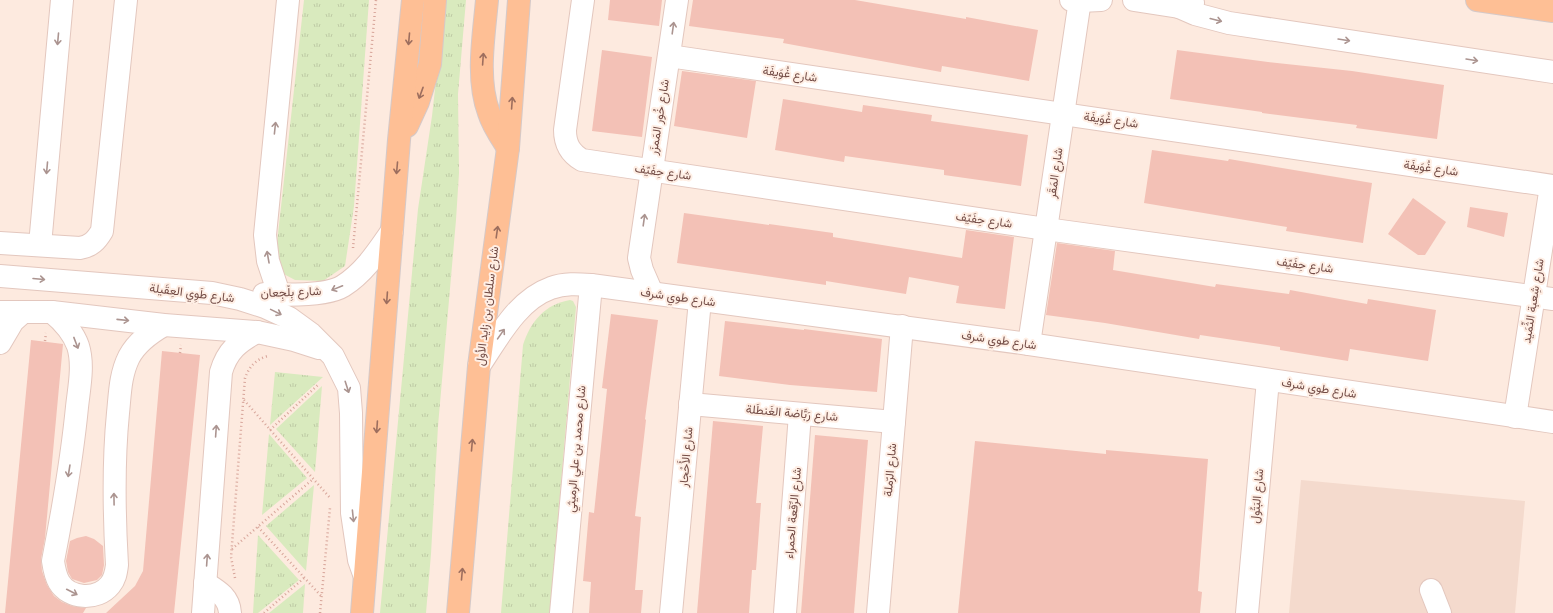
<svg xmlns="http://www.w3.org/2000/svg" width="1553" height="613" font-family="Mulish,Vazirmatn,sans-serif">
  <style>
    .residential { fill: #f4dacd }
    .grass { fill: url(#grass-tufts) }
    .building { fill: #f3c1b6 }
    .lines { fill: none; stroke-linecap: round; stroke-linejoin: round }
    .minor-casing { stroke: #e3c7be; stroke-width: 24 }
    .major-casing { stroke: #d5c9c8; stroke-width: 24 }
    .path { stroke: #d7a499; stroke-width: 2.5; stroke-dasharray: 1 3; stroke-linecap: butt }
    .minor { stroke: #fff; stroke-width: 22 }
    .major { stroke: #febf95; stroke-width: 22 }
    .oneway { stroke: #ab9490 }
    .oneway2 { stroke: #9d6e5e }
    .labels { text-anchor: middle; stroke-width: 4; stroke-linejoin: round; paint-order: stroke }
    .street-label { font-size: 12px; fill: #734c46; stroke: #ffefe5 }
  </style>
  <defs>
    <pattern id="grass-tufts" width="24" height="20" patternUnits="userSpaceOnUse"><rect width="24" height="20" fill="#d9eabe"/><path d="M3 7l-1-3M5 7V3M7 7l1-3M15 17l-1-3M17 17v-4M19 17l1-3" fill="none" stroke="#becaa5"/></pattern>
  </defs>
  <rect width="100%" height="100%" fill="#fdeadf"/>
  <path class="residential" d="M1301 480 1525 501 1515 613H1289Z"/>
  <g class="grass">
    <path d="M304 0H369L354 206 345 266 323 281 295 280 280 272 275 261Z"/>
    <path d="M445 0H466L458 94 459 173 456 220 438 426 431 554 426 613H380L418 209 432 116Z"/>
    <path d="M570 300 573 301 576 307 550 613H501L523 345C530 322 545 304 570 300Z"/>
    <path d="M275 372 323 377 270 425Z"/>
    <path d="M322 386 315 472 276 429Z"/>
    <path d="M269 434 307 478 262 515Z"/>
    <path d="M314 485 306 571 266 526Z"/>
    <path d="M258 535 299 580 258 613H253Z"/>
    <path d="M305 584 303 613H269Z"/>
  </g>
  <g class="building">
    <path d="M610 0H662L659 26 608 20Z"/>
    <path d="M693 0H855L966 19V17L1038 30 1029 81 942 66 941 72 783 43 784 39 689 26Z"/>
    <path d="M602 50 652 57 642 137 592 131Z"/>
    <path d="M1177 50 1268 62 1352 71 1444 85 1437 139 1356 128 1357 125 1262 113V112L1170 99Z"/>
    <path d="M682 71 756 81 747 138 674 126Z"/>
    <path d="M783 99 862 112 863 105 932 115 931 121 1028 135 1021 186 944 175V170L845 156 844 162 775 150Z"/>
    <path d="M1152 150 1228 161 1229 159 1372 183 1363 243 1286 231 1287 227 1144 203Z"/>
    <path d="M1413 198 1446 222 1425 255H1418L1388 234Z"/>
    <path d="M1470 207 1508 213 1504 237 1467 227Z"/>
    <path d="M684 213 769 225V224L833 233V237L962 258 966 230 1014 237 1005 309 956 303 959 286 909 277 906 294 826 281V285L677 263Z"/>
    <path d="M1057 243 1115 251 1113 270 1215 287 1216 284 1289 294 1290 290 1367 304 1368 299 1436 310 1428 361 1350 349 1348 361 1280 350V347L1200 335 1199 339 1105 323 1046 315Z"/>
    <path d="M611 314 658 320 645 419 646 420 635 516 641 517 635 590H643L641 613H589L591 582 583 581 589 512 594 513 607 389 602 388Z"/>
    <path d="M725 321 804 330V329L882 339 877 392 790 385 719 376Z"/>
    <path d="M31 340 63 344 45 538 41 559 42 571 47 585 54 596 62 602 72 606 86 608 83 613H5Z"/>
    <path d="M162 351 200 355 174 613H106L135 586 143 571Z"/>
    <path d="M713 421 763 426 756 503H761L756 570H752L749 613H697Z"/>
    <path d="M815 435 868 440 854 613H801Z"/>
    <path d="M975 441 1106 454V450L1208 459 1198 591 1202 592 1200 613H958Z"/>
    <path d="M86 536 94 539 103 546 104 565 102 575 97 580 84 583 72 579 68 572 66 561 70 541 77 538Z"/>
  </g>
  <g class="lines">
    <defs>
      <g id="minor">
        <path d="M583 0 565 130C565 144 570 153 582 160L1046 229 1553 299"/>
        <path d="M1071 0 1080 1 1101 0"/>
        <path d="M1134 0 1179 7 1193 3"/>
        <path d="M1179 7 1195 14 1229 23 1553 72"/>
        <path d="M669 56 1553 186"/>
        <path d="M0 243 80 248C91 246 96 241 102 231L126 0"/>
        <path d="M40 245 62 0"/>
        <path d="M0 276 212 293 240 299 265 307 289 318 311 334 333 356 349 388 351 413 352 513 359 560 364 574"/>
        <path d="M652 293 642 270 639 258 677 0"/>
        <path d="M264 294C283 295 327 296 343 286 365 272 378 251 392 231"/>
        <path d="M279 294 268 261 265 235 288 0"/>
        <path d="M0 312H52L164 325 257 332 294 340 319 348"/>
        <path d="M52 312C64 322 73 332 78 346 84 365 79 388 77 407 72 458 63 510 53 561 54 568 55 575 59 582 69 599 97 601 110 585 115 579 116 573 117 565 114 514 113 464 118 413 120 394 120 375 129 357 137 342 150 333 164 325"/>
        <path d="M0 343 13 321 23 312"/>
        <path d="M1029 344 1080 0"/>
        <path d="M479 366C498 338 517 300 551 288 564 283 578 284 591 285L1029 344 1553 422"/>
        <path d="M690 404 894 422"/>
        <path d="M1515 417 1551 186"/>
        <path d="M205 583C218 591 229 597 230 613"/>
        <path d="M1431 590 1440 613"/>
        <path d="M203 613 221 372C227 351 239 341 257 332"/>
        <path d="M561 613 591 285"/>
        <path d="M671 613 700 300"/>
        <path d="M785 613 800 414"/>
        <path d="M878 613 902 326"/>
        <path d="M1247 613 1268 380"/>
      </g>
      <g id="major">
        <path d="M487 0C484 35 476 79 489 113 493 126 501 137 508 148"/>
        <path d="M1477 0 1553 11"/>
        <path d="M407 126 418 102 430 64 435 0"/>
        <path d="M362 613 399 140 413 0"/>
        <path d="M458 613 479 366 508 148 519 0"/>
      </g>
    </defs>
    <use href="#minor" class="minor-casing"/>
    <use href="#major" class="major-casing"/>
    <g class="path">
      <path d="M353 248 376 0"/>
      <path d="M45 341 46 333"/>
      <path d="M180 353 181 345"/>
      <path d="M244 400 331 499"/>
      <path d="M270 430 319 384"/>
      <path d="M258 527 322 597"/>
      <path d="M232 549 313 479"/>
      <path d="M235 578 231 557 245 378C249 367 256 359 268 356"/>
      <path d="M264 613 304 578"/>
      <path d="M320 613 330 508"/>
    </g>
    <use href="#minor" class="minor"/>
    <use href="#major" class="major"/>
  </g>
  <defs><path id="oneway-shaft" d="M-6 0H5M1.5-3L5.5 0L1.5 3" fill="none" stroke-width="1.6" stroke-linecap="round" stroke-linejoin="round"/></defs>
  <g class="oneway">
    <use href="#oneway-shaft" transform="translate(1216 20) rotate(14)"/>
    <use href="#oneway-shaft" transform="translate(673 28) rotate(-82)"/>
    <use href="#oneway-shaft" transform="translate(58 39) rotate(95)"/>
    <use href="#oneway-shaft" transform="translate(1344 40) rotate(9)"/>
    <use href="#oneway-shaft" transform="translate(1472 60) rotate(9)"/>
    <use href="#oneway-shaft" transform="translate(275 128) rotate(-84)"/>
    <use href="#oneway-shaft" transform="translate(47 168) rotate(95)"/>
    <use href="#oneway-shaft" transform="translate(644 220) rotate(-82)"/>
    <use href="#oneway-shaft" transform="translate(268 257) rotate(-100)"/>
    <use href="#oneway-shaft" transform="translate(39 279) rotate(5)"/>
    <use href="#oneway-shaft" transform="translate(337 288) rotate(158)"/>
    <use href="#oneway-shaft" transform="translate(276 312) rotate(26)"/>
    <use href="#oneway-shaft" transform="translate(123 320) rotate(6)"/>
    <use href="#oneway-shaft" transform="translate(501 334) rotate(-55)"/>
    <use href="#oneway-shaft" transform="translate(76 343) rotate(69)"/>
    <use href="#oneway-shaft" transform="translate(347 387) rotate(72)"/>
    <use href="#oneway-shaft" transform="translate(216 431) rotate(-86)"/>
    <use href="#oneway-shaft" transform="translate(69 471) rotate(99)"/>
    <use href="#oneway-shaft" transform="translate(114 499) rotate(-91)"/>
    <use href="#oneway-shaft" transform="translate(353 516) rotate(84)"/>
    <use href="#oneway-shaft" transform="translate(207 560) rotate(-86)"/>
    <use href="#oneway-shaft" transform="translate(72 592) rotate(27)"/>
  </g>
  <g class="oneway2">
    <use href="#oneway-shaft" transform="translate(409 39) rotate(95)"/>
    <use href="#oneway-shaft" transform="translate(483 59) rotate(-86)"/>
    <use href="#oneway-shaft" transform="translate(421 93) rotate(110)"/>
    <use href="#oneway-shaft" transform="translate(512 103) rotate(-86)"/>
    <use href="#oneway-shaft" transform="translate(397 168) rotate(95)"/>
    <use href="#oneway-shaft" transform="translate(497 232) rotate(-82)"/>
    <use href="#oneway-shaft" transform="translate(387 298) rotate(94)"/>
    <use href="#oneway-shaft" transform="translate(377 427) rotate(94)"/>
    <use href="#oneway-shaft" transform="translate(472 445) rotate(-85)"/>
    <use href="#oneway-shaft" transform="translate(462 574) rotate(-85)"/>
  </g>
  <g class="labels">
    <g class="street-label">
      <text transform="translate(790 74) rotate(8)" y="4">شارع غُوَيفَة</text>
      <text transform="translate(659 117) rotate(-81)" y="4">شارع خُور المَمزَر</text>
      <text transform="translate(1111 120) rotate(8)" y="4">شارع غُوَيفَة</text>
      <text transform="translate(1431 168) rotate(8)" y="4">شارع غُوَيفَة</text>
      <text transform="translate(663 172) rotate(8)" y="4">شارع حِفَيّف</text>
      <text transform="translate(1055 173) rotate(-82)" y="4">شارع المَقَر</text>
      <text transform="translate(984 220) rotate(8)" y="4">شارع حِفَيّف</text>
      <text transform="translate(1305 265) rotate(8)" y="4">شارع حِفَيّف</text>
      <text transform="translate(291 292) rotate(-2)" y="4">شارع بِلْجِعان</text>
      <text transform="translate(192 293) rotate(7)" y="4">شارع طَوِي العِقَيلة</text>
      <text transform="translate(678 297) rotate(8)" y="4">شارع طوي شرف</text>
      <text transform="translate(1533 301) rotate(-81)" y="4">شارع شِعبة الثِّمَيد</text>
      <text transform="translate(487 306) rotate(-83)" y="4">شارع سلطان بن زايد الأول</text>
      <text transform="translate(999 340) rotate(8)" y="4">شارع طوي شرف</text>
      <text transform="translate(1319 388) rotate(9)" y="4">شارع طوي شرف</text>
      <text transform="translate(792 413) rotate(5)" y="4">شارع رَبَّاضة الغَنطَلة</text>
      <text transform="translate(576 449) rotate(-85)" y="4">شارع محمد بن علي الرميثي</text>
      <text transform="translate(686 457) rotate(-85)" y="4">شارع الأَحْجار</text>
      <text transform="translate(890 470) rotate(-85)" y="4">شارع الرّملة</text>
      <text transform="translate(1257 496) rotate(-85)" y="4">شارع البَتُول</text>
      <text transform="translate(793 513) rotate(-85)" y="4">شارع الرِّقعة الحمراء</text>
    </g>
  </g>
</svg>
